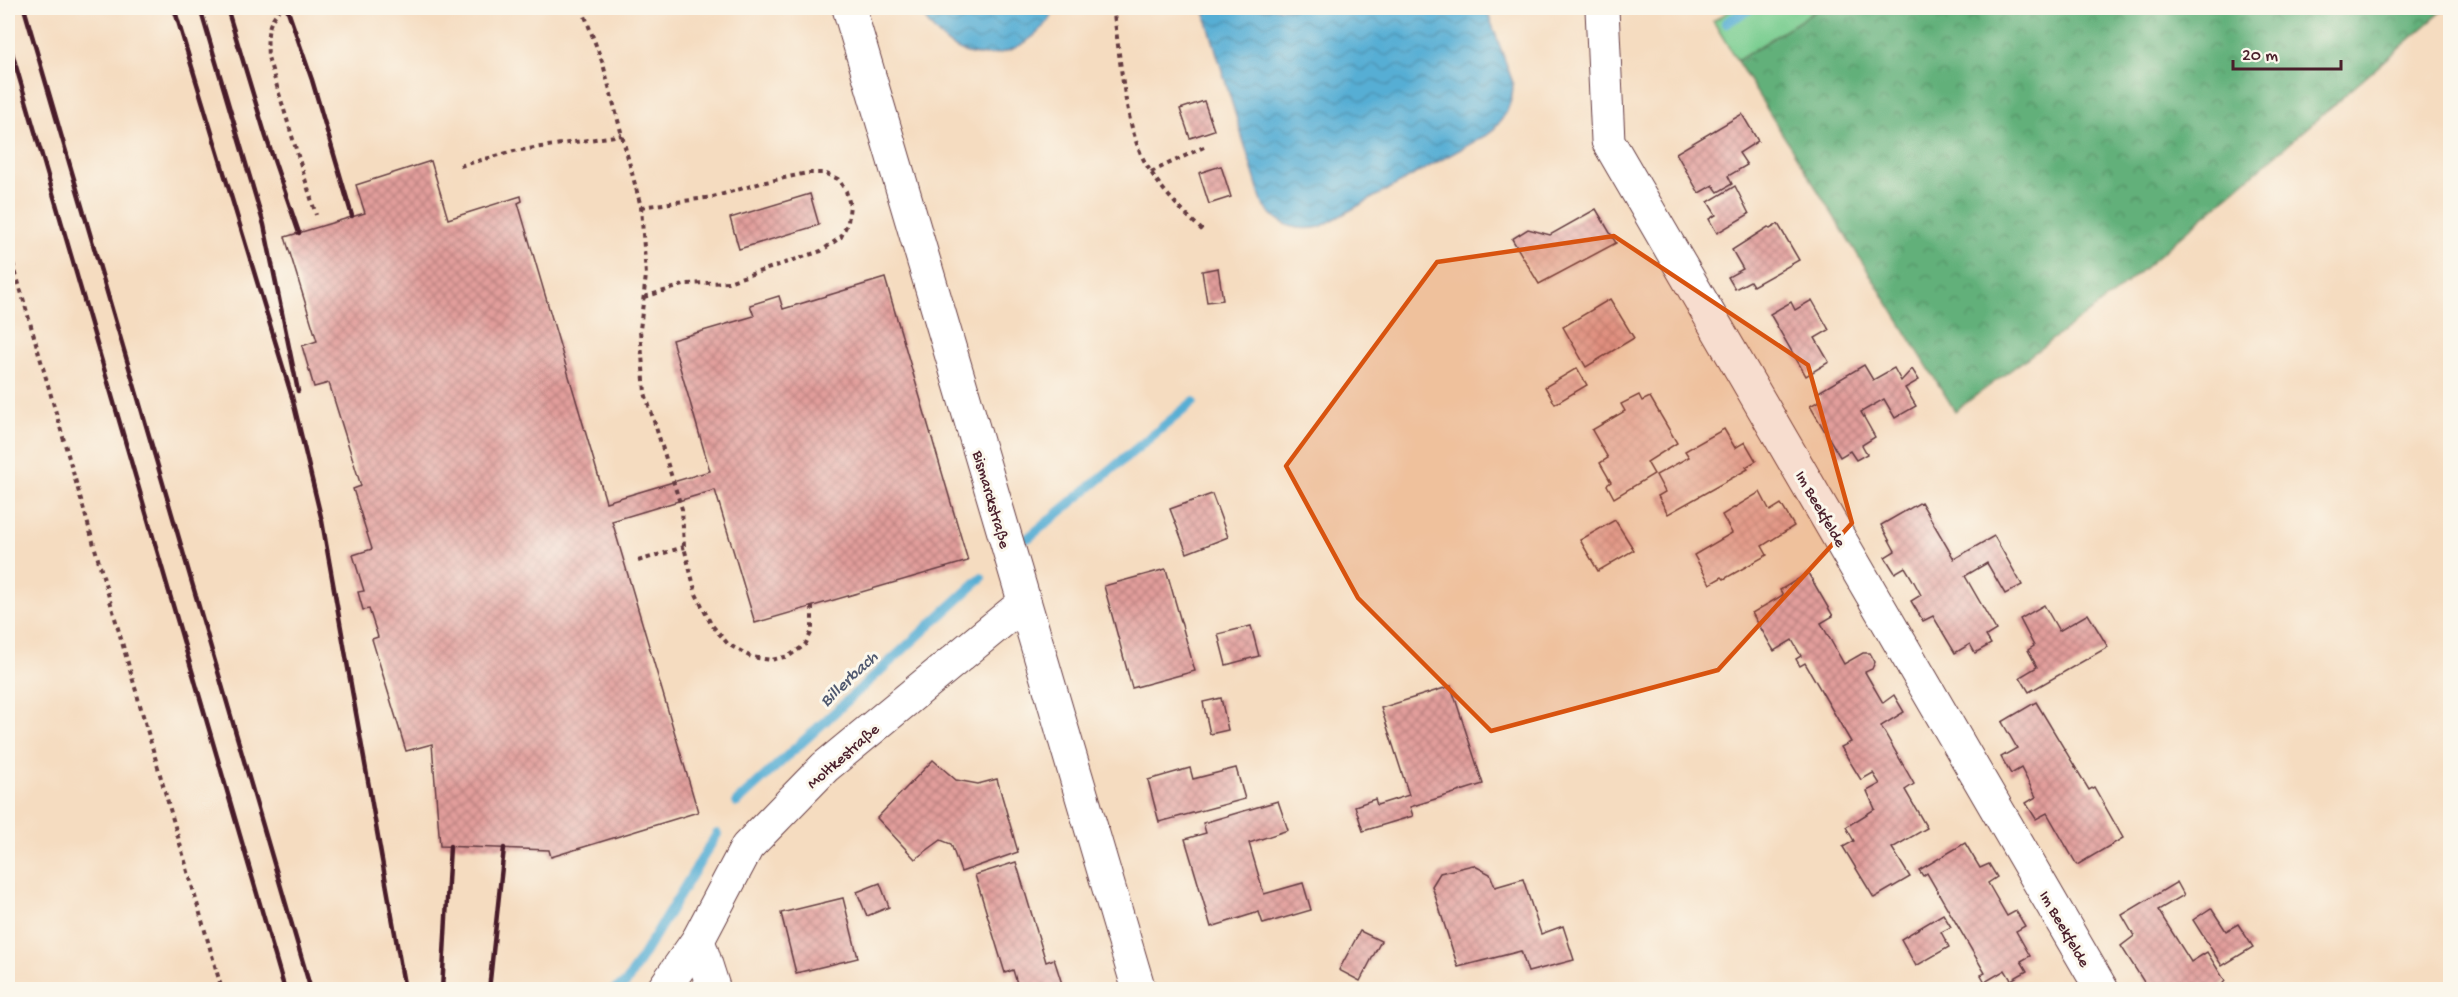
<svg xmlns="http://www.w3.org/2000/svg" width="2458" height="997" font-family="'Gochi Hand',sans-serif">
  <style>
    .grass { fill: #79cd90; stroke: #62765e; stroke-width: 1.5 }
    .forest { fill: url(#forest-crowns); stroke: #566852; stroke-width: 1.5 }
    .water { fill: url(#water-waves); stroke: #506680; stroke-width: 1.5 }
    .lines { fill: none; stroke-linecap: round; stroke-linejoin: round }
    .stream { stroke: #57aed4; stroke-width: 10 }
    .building { fill: url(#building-cross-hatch) }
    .minor-casing { stroke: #643b41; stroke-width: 35 }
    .path { stroke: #643b41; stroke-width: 4; stroke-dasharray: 4.5 4.5; stroke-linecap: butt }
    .minor { stroke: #fff; stroke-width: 33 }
    .rail { stroke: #4a1f2b; stroke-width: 4.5 }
    .marked { fill: #d8530f; fill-opacity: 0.2; stroke: #d8530f; stroke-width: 4.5; stroke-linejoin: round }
    .labels { text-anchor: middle; stroke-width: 6; stroke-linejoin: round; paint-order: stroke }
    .street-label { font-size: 16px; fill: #4a1f2b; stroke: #fbf7ec }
    .water-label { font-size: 18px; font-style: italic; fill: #4f586f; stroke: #fbf7ec }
  </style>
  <defs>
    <pattern id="forest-crowns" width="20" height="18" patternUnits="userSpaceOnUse" patternTransform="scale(1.5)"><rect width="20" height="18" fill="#62b07a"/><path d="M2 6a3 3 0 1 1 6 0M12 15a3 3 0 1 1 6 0" fill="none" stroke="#538f64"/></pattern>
    <pattern id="water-waves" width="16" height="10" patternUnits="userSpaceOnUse" patternTransform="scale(1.5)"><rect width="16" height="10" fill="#57aed4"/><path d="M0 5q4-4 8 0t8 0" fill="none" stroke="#4a8dac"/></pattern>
    <pattern id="building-cross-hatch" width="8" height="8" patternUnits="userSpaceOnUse" patternTransform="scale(1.5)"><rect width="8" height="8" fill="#e29e9b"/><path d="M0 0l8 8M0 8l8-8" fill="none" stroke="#b9807f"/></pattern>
  </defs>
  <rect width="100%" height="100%" fill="#fbf7ec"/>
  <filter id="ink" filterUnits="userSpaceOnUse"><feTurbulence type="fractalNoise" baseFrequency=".0167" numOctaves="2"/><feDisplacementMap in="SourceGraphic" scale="12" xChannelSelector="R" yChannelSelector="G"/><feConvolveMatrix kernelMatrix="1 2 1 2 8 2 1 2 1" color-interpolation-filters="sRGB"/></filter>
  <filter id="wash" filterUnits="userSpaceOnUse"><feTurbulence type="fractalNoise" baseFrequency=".008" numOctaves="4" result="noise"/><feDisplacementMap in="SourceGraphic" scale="24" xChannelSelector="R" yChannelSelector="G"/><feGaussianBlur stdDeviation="1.35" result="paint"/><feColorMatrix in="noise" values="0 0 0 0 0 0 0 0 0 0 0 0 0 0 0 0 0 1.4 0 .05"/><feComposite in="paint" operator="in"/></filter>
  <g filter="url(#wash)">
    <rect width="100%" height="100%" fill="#f5dcc0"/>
    <path class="grass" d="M1734 8H1820L1737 61 1713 21Z"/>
    <path class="forest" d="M1820 8H2446L2114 294 1955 411 1737 61Z"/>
    <g class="water">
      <path d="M917 8H916H1055C1041 43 991 68 955 48 938 38 928 23 917 8Z"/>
      <path d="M1203 8H1486L1513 83C1513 104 1505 118 1490 133L1320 227C1294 232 1280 225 1263 205Z"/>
    </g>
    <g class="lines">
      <g class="stream">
        <path d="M1726 23 1751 8"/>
        <path d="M1028 538 1193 402"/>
        <path d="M737 802 981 578"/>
        <path d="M614 990 626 983 717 834"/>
      </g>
    </g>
    <g id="blocks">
      <g class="building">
        <path d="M1204 101 1214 130 1190 138 1180 109Z"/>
        <path d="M1742 114 1758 141 1739 153 1747 165 1728 176 1732 184 1718 192 1713 185 1699 193 1676 153Z"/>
        <path d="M431 161 448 219 521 196 522 201 518 203 606 502 710 471 672 340 754 316 750 305 779 296 783 309 885 278 968 561 755 623 715 490 612 521 698 812 551 857 549 850 440 846 432 744 406 751 372 639 378 637 369 609 363 610 358 592 364 591 353 555 372 549 353 489 361 486 329 383 314 387 302 346 317 341 285 237 365 213 356 185Z"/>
        <path d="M1221 166 1231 197 1209 204 1199 173Z"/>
        <path d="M1735 186 1749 214 1717 233 1709 219 1716 215 1708 202Z"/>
        <path d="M810 194 819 225 739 249 730 218Z"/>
        <path d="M1596 209 1616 243 1539 284 1512 239 1528 229 1550 235Z"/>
        <path d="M1778 224 1799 260 1753 286 1750 281 1735 289 1728 277 1743 269 1732 250 1768 227 1770 229Z"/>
        <path d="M1218 268 1223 300 1207 302 1202 271Z"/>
        <path d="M1610 299 1634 338 1586 367 1563 327Z"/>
        <path d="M1812 300 1829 330 1815 338 1829 362 1806 376 1770 314 1791 302 1795 310Z"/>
        <path d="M1864 365 1873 380 1894 368 1901 381 1912 369 1919 380 1905 388 1916 406 1895 418 1884 399 1861 412 1875 437 1862 445 1867 454 1856 460 1850 451 1840 457 1810 406 1821 400 1817 393Z"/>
        <path d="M1577 368 1587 385 1555 404 1545 387Z"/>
        <path d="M1639 395 1642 401 1650 397 1677 443 1647 462 1654 474 1614 498 1607 485 1611 482 1600 463 1608 458 1592 430 1625 411 1621 404Z"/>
        <path d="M1724 429 1735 448 1745 442 1756 461 1746 467 1748 469 1668 514 1658 496 1665 492 1656 475 1689 457 1685 451Z"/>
        <path d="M1760 492 1770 511 1781 504 1794 526 1762 546 1767 555 1724 579 1722 577 1710 584 1694 555 1732 533 1722 515Z"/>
        <path d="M1212 494 1228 537 1187 553 1170 509Z"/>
        <path d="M1921 502 1954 559 1994 536 2022 585 2005 594 1987 563 1965 576 1996 630 1986 636 1991 644 1975 653 1970 644 1955 653 1933 616 1923 621 1911 601 1921 595 1914 582 1905 567 1895 573 1885 557 1895 551 1881 525Z"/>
        <path d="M1615 520 1634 550 1598 571 1580 540Z"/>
        <path d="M1166 569 1195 671 1132 688 1104 586Z"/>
        <path d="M1808 573 1833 616 1821 623 1844 664 1863 653H1870L1875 662 1872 669 1865 672 1883 703 1894 695 1904 712 1881 726 1914 784 1905 790 1927 828 1892 848 1910 877 1874 898 1843 847 1854 841 1846 827 1875 809 1867 791 1880 784 1873 773 1861 780 1841 747 1851 742 1805 663 1800 666 1796 659 1801 656 1792 640 1774 651 1752 613 1783 595 1780 590Z"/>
        <path d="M2044 605 2059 631 2088 614 2108 647 2029 692 2020 677 2037 667 2028 650 2034 646 2020 619Z"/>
        <path d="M1251 626 1259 656 1226 665 1218 634Z"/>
        <path d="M1451 686 1483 784 1410 807 1413 816 1363 831 1355 806 1375 799 1377 805 1409 795 1381 708Z"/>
        <path d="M1221 698 1228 730 1210 734 1203 702Z"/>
        <path d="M2036 702 2089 790 2094 787 2123 838 2077 865 2047 813 2036 819 2026 803 2036 797 2021 768 2011 774 2001 757 2017 748 2002 722Z"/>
        <path d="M933 760 956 780 978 784 997 779 1018 852 961 872 951 844 941 840 915 859 877 818Z"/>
        <path d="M1190 768 1193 779 1236 768 1245 799 1159 822 1148 780Z"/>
        <path d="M1278 801 1288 830 1249 843 1264 894 1303 883 1311 910 1263 924 1259 912 1211 927 1185 839 1206 833 1203 823Z"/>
        <path d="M1965 843 1980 868 1989 864 1997 877 1988 883 2007 916 2016 911 2025 926 2016 931 2030 956 2021 961 2027 971 2011 980 2005 970 1985 982 1981 975 1985 973 1927 873 1923 876 1919 870Z"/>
        <path d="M1016 862 1046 962 1054 959 1064 990H1019L1013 970 1005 973 975 875Z"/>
        <path d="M1473 865 1490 874 1495 887 1523 879 1541 934 1563 926 1574 960 1528 972 1521 951 1458 967 1432 886 1440 873Z"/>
        <path d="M2177 882 2184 895 2158 910 2191 962 2207 952 2225 981 2217 990H2149L2121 946 2134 936 2122 915Z"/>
        <path d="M880 883 889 907 867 916 857 892Z"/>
        <path d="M843 898 858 958 796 973 781 913Z"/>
        <path d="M2211 908 2226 931 2238 924 2253 947 2222 966 2193 920Z"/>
        <path d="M1943 914 1951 927 1941 932 1949 947 1916 966 1901 939Z"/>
        <path d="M1360 931 1381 941 1360 981 1339 970Z"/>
      </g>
    </g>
  </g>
  <g filter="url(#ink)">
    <use href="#blocks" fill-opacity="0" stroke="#643b41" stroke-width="1.5"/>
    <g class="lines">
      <defs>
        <g id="minor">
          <path d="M849 8 1139 990"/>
          <path d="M1602 9 1608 141 2102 990"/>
          <path d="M698 940 714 990"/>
          <path d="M663 990 698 940 747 847 825 767 1024 603"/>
        </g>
      </defs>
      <use href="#minor" class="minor-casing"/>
      <g class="path">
        <path d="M281 8C266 24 267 36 268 57L316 215"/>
        <path d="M582 8 603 64 641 207 646 275 640 330 645 393 682 509 684 547 696 594 711 624 728 644 751 657 771 660 789 656 805 645 812 631V606"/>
        <path d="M1113 8C1120 52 1124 126 1146 164 1161 190 1181 210 1202 230"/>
        <path d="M460 166 514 151 622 135"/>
        <path d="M1151 172 1206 146"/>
        <path d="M641 207 713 197 761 183 807 173H824L838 179 846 191 850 205 848 222 841 237 821 251 728 282 687 284 644 297"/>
        <path d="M8 246 222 990"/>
        <path d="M638 561 684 547"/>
      </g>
      <use href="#minor" class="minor"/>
      <g class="rail">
        <path d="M24 8 311 990"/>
        <path d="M174 8 292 397 322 521 405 990"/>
        <path d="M200 8 264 225 298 391"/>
        <path d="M227 8 266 137 299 233"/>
        <path d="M287 8 312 80 352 216"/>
        <path d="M8 39 285 990"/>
        <path d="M442 990 450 846"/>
        <path d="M489 990 504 848"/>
      </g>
    </g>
  </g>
  <path class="marked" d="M1614 236 1808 365 1852 523 1718 670 1491 731 1358 598 1286 466 1437 262Z"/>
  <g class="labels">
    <g class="street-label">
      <text transform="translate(993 499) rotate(74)" y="6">Bismarckstraße</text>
      <text transform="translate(1822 508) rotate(60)" y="6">Im Beekfelde</text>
      <text transform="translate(842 755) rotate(-41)" y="6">Moltkestraße</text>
      <text transform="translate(2066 928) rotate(60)" y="6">Im Beekfelde</text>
    </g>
    <g class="water-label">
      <text transform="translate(848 678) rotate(-43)" y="6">Billerbach</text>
    </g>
  </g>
  <rect width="2458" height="997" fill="none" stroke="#fbf7ec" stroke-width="30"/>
  <path d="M2233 60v9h108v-9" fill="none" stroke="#4a1f2b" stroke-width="3"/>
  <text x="2242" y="60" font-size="18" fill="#4a1f2b" stroke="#fbf7ec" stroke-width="4.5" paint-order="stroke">20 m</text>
</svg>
